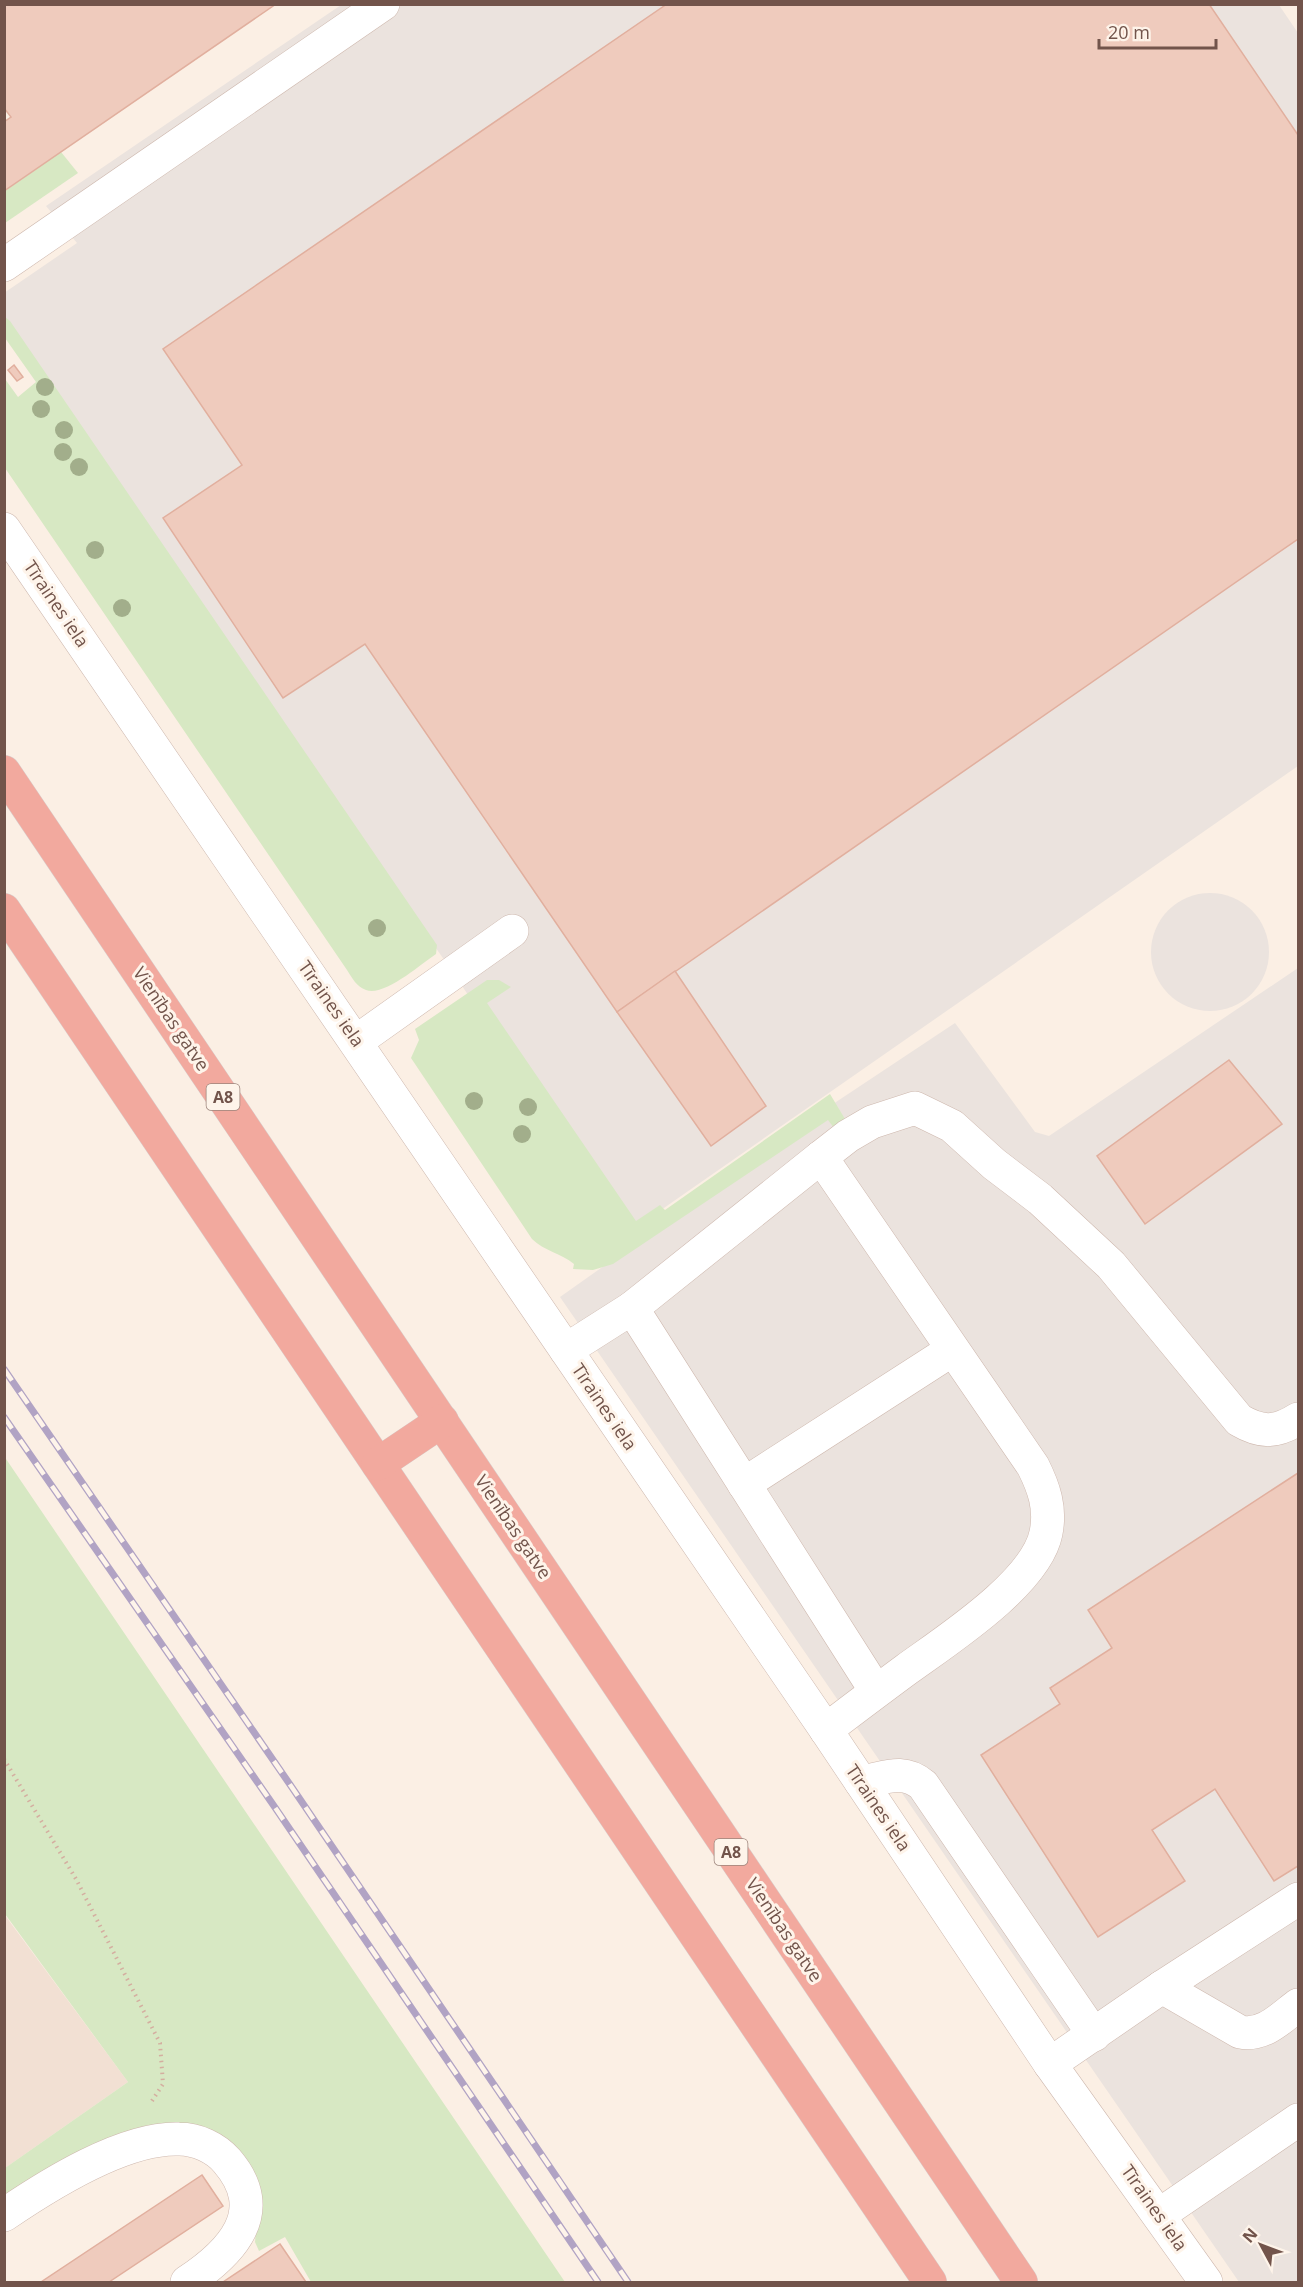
<svg xmlns="http://www.w3.org/2000/svg" width="1303" height="2287" font-family="'Open Sans',sans-serif">
  <style>
    .residential { fill: #f2e0d3 }
    .industrial { fill: #ebe3de }
    .green { fill: #d7e8c3 }
    .building { fill: #efcbbd; stroke: #e1af9e; stroke-width: 1.5 }
    .lines { fill: none; stroke-linecap: round; stroke-linejoin: round }
    .minor-casing { stroke: #ceb8ae; stroke-width: 34 }
    .highway-casing { stroke: #d8cfcd; stroke-width: 34 }
    .path { stroke: #d4aea0; stroke-width: 4; stroke-dasharray: 1.5 4.5; stroke-linecap: butt }
    .minor { stroke: #fff; stroke-width: 33 }
    .highway { stroke: #f2a99e; stroke-width: 33 }
    .rail-casing { stroke: #b1a3c4; stroke-width: 7 }
    .rail { stroke: #fef4ea; stroke-width: 4.5; stroke-dasharray: 14; stroke-linecap: butt }
    .tree { fill: #a2ae8b }
    .labels { text-anchor: middle; stroke-width: 6; stroke-linejoin: round; paint-order: stroke }
    .shield { fill: #fef4ea; stroke: #9c847b; stroke-width: 1.5 }
    .shield-label { font-size: 16px; font-weight: bold; fill: #72544b }
    .street-label { font-size: 18px; fill: #72544b; stroke: #fef4ea }
  </style>
  <rect width="100%" height="100%" fill="#fbefe4"/>
  <path class="residential" d="M4 1914 128 2082 5 2168H4Z"/>
  <g class="industrial">
    <path d="M341 5H1279L1298 33V766L628 1233 452 971 5 333 4 293 77 243 46 206Z"/>
    <circle cx="1210" cy="952" r="59"/>
    <path d="M1298 968V2282H1239L560 1297 830 1106 955 1023 1035 1132 1049 1136Z"/>
  </g>
  <g class="green">
    <path d="M61 152 78 173 5 223V191Z"/>
    <path d="M5 317 10 321 437 945 436 954C421 964 384 997 366 990 357 987 352 978 347 970L5 468V379L18 397 36 382 5 338Z"/>
    <path d="M487 980H499L511 987 487 1003 636 1221 660 1205 665 1210 830 1094 848 1124 834 1128 828 1120 613 1264 593 1270 573 1269 574 1264C561 1253 544 1251 532 1239L411 1058 419 1040 415 1029Z"/>
    <path d="M4 1456 565 2282H311L285 2237 259 2251 255 2242 257 2218 254 2181 174 2127 5 2201V2168L128 2082 5 1914Z"/>
  </g>
  <g class="building">
    <path d="M4 4H276L4 191V122L11 117 4 108Z"/>
    <path d="M667 4H1209L1298 135V539L617 1012 365 644 283 698 163 518 242 465 163 349Z"/>
    <path d="M14 365 23 377 17 381 8 370Z"/>
    <path d="M675 971 766 1106 711 1146 617 1012Z"/>
    <path d="M1229 1060 1282 1124 1145 1224 1097 1156Z"/>
    <path d="M1298 1473V1866L1274 1881 1215 1789 1152 1830 1185 1881 1098 1937 981 1755 1060 1704 1050 1688 1112 1648 1088 1610Z"/>
    <path d="M202 2175 223 2206 109 2282H41Z"/>
    <path d="M280 2244 306 2282H223Z"/>
  </g>
  <g class="lines">
    <defs>
      <g id="minor">
        <path d="M4 265 383 4"/>
        <path d="M4 529 826 1730 1050 2064 1206 2282"/>
        <path d="M357 1041 512 931"/>
        <path d="M821 1157 848 1136 872 1122 915 1108 952 1126 994 1164 1040 1199 1111 1265 1239 1420C1261 1433 1276 1433 1298 1419"/>
        <path d="M632 1308 876 1691"/>
        <path d="M566 1350 632 1308 821 1157 1033 1466C1044 1488 1051 1508 1046 1533 1036 1583 947 1640 907 1669 880 1689 853 1709 826 1730"/>
        <path d="M744 1484 952 1350"/>
        <path d="M861 1782C885 1778 903 1768 923 1785L1094 2035"/>
        <path d="M1162 1987 1240 2032C1263 2037 1281 2018 1298 2005"/>
        <path d="M1050 2064 1162 1987 1298 1899"/>
        <path d="M4 2215C48 2185 124 2137 179 2139 197 2139 216 2148 227 2161 271 2212 231 2253 187 2282"/>
        <path d="M1159 2215 1298 2120"/>
      </g>
      <g id="highway">
        <path d="M4 772 1021 2282"/>
        <path d="M4 910 930 2282"/>
        <path d="M378 1464 442 1421"/>
      </g>
    </defs>
    <use href="#minor" class="minor-casing"/>
    <use href="#highway" class="highway-casing"/>
    <path class="path" d="M4 1759 76 1879 160 2043 163 2084 150 2104"/>
    <use href="#minor" class="minor"/>
    <use href="#highway" class="highway"/>
    <defs>
      <g id="rail">
        <path d="M4 1369 291 1786 628 2282"/>
        <path d="M4 1417 274 1806 598 2282"/>
      </g>
    </defs>
    <use href="#rail" class="rail-casing"/>
    <use href="#rail" class="rail"/>
  </g>
  <g class="tree">
    <circle cx="45" cy="387" r="9"/>
    <circle cx="41" cy="409" r="9"/>
    <circle cx="64" cy="430" r="9"/>
    <circle cx="63" cy="452" r="9"/>
    <circle cx="79" cy="467" r="9"/>
    <circle cx="95" cy="550" r="9"/>
    <circle cx="122" cy="608" r="9"/>
    <circle cx="377" cy="928" r="9"/>
    <circle cx="474" cy="1101" r="9"/>
    <circle cx="528" cy="1107" r="9"/>
    <circle cx="522" cy="1134" r="9"/>
  </g>
  <g class="labels">
    <g class="shield">
      <rect x="206.5" y="1084" width="33" height="26" rx="4.5"/>
      <rect x="714.5" y="1839" width="33" height="26" rx="4.5"/>
    </g>
    <g class="shield-label">
      <text x="223" y="1103">A8</text>
      <text x="731" y="1858">A8</text>
    </g>
    <g class="street-label">
      <text transform="translate(56 604) rotate(56)" y="6">Tīraines iela</text>
      <text transform="translate(331 1004) rotate(55)" y="6">Tīraines iela</text>
      <text transform="translate(171 1019) rotate(56)" y="6">Vienības gatve</text>
      <text transform="translate(604 1407) rotate(56)" y="6">Tīraines iela</text>
      <text transform="translate(513 1527) rotate(56)" y="6">Vienības gatve</text>
      <text transform="translate(878 1808) rotate(56)" y="6">Tīraines iela</text>
      <text transform="translate(784 1930) rotate(56)" y="6">Vienības gatve</text>
      <text transform="translate(1154 2208) rotate(55)" y="6">Tīraines iela</text>
    </g>
  </g>
  <rect width="1303" height="2287" fill="none" stroke="#72544b" stroke-width="12"/>
  <g transform="translate(1261 2245) rotate(311)" stroke="#fef4ea" stroke-width="4.5" paint-order="stroke">
  <path d="M0-4.5L10 22L0 15L-10 22Z" fill="#72544b"/>
  <text y="-9" font-size="16" font-weight="bold" text-anchor="middle" fill="#72544b">N</text>
  </g>
  <path d="M1099 39v9h117v-9" fill="none" stroke="#72544b" stroke-width="3"/>
  <text x="1108" y="39" font-size="18" fill="#72544b" stroke="#fef4ea" stroke-width="4.5" paint-order="stroke">20 m</text>
</svg>
